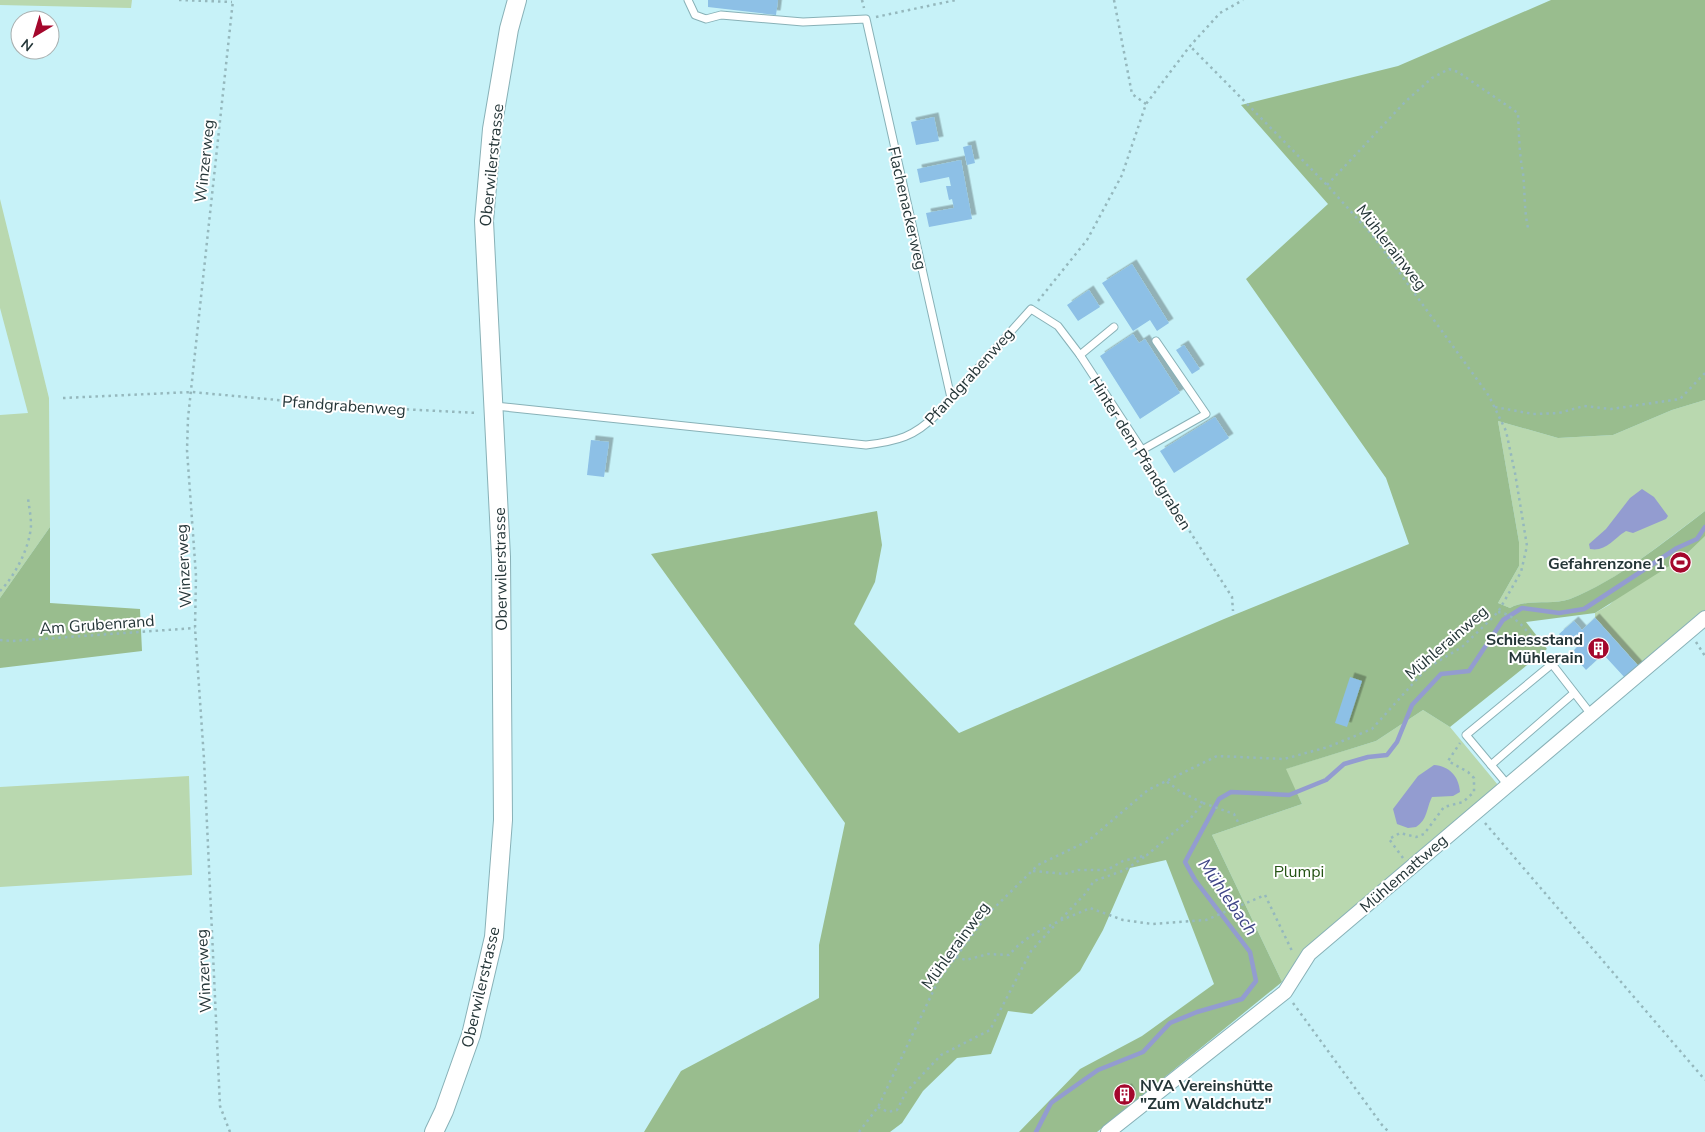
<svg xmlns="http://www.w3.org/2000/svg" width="1705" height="1132" font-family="'Nunito Sans',sans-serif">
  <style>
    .green { fill: #b9d8af }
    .forest { fill: #99bd8e }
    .water { fill: #939cd0 }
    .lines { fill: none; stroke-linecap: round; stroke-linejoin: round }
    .stream { stroke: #939cd0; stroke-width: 4.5 }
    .building { fill: #8dc0e6; filter: url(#shadow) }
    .service-casing { stroke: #88b1b7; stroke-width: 9 }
    .minor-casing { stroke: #88b1b7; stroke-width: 16 }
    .tertiary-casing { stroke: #88b1b7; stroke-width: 20 }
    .path { stroke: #95b8bd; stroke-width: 2.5; stroke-dasharray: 2.5 4; stroke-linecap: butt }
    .service { stroke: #fff; stroke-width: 7 }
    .minor { stroke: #fff; stroke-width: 14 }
    .tertiary { stroke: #fff; stroke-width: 18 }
    .labels { text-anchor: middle; stroke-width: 4; stroke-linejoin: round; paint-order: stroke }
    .street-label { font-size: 16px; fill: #253638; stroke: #fff }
    .poi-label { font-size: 16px; font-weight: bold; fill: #253638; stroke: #fff; text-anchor: end }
    .park-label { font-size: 16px; fill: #265415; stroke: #fff }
    .water-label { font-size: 18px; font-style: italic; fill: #3f4687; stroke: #fff }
  </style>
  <defs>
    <filter id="shadow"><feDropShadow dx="4.5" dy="-4.5" stdDeviation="0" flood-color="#0004"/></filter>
  </defs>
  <rect width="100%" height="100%" fill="#c7f2f8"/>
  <g class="green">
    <path d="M0 0H132L131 8 0 5Z"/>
    <path d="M0 199 49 398 50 527 0 598V415L28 413 0 308Z"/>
    <path d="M1705 400V511C1663 542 1619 580 1570 599 1551 606 1528 598 1510 608L1498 603 1519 566V542L1498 421 1558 438 1613 435 1672 410Z"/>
    <path d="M1705 520V615L1639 666 1595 617V613L1609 605Z"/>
    <path d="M1423 710 1450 727 1498 785 1333 924 1282 982 1212 835 1302 804 1285 769 1376 741Z"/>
    <path d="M189 776 192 875 0 887V787Z"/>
  </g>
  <g class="forest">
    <path d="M1551 0H1705V400L1672 410 1613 435 1558 438 1498 421 1519 542V566L1498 603 1510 608C1528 598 1551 606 1570 599 1618 580 1664 542 1705 511V536L1682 558 1595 613 1526 622 1547 649 1450 727 1423 710 1376 741 1286 769 1302 804 1212 835 1282 982 1097 1132H1019L1080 1069 1142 1036 1214 984 1166 860 1130 868 1103 930 1080 971 1032 1014 1008 1011 991 1054 957 1058 923 1091 902 1123 890 1132H644L681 1071 819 998V945L845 823 651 554 877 511 882 545 875 582 854 624 959 733 1224 619 1409 544 1386 478 1246 279 1328 204 1241 105 1398 66Z"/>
    <path d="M50 527V603L140 609 142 651 0 668V598Z"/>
  </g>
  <g class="water">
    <path d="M1642 489 1654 497 1668 516 1666 519 1633 533 1626 531C1613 539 1606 552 1590 549L1589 544 1606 529 1630 498Z"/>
    <path d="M1434 765C1449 766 1459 776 1460 792L1453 796 1432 797C1426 809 1428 819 1416 827L1408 828 1397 824 1393 809 1418 776Z"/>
  </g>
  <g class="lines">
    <path class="stream" d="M1036 1132 1051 1103 1098 1070 1143 1052 1170 1023 1197 1012 1242 999 1256 981 1250 952 1195 880 1185 862 1219 799 1231 792 1289 795 1326 780 1344 764 1368 757 1387 755 1397 742 1412 705 1441 674 1469 671 1503 620 1522 608 1559 613 1584 609 1677 548 1697 539 1705 527"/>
  </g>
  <g class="building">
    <path d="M708 0H778L776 15 708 7Z"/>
    <path d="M934 117 939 141 916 145 911 122Z"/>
    <path d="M971 145 975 163 967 165 963 147Z"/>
    <path d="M961 160 972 219 929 227 926 213 954 208 952 199 949 200 946 186H951L949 177 920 183 917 169Z"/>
    <path d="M1132 264 1169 323 1157 331 1150 320 1133 331 1102 283Z"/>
    <path d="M1089 290 1100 307 1078 321 1067 305Z"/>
    <path d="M1133 334 1139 343 1145 339 1180 393 1140 419 1100 356Z"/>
    <path d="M1184 345 1200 369 1192 374 1176 350Z"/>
    <path d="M1215 417 1229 438 1174 473 1160 451Z"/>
    <path d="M591 440 609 442 604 477 587 475Z"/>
    <path d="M1595 618 1639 667 1626 679 1603 654 1586 670 1571 653 1583 641 1577 634 1567 643 1559 634 1574 621 1582 630Z"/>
    <path d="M1350 677 1362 681 1347 727 1335 723Z"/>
    <path d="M1127 1088 1131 1094 1122 1100 1118 1094Z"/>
  </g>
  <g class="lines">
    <defs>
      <g id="service">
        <path d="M688 0 695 15 706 19 721 15 803 22 866 19 951 398"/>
        <path d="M1080 355 1114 327"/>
        <path d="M495 406 866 445C898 441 914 437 937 414L1031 309 1058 326 1080 355 1142 450 1206 414 1156 341"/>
        <path d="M1491 765 1574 693"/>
        <path d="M1507 784 1466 735 1552 664 1590 713"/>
      </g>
      <path id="minor" d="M1108 1132 1285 992 1309 954 1705 618"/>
      <path id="tertiary" d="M434 1132 444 1111 471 1035 494 937 503 820 501 557 484 221 492 129 509 29 517 0"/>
    </defs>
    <use href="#service" class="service-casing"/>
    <use href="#minor" class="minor-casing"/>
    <use href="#tertiary" class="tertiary-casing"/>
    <g class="path">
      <path d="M179 0 232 2"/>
      <path d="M862 0 864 8"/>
      <path d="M1114 0 1132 94 1146 104"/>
      <path d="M876 17 956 0"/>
      <path d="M1327 185 1406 101 1432 78 1449 69 1458 72 1518 113C1519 133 1519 153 1523 173 1525 191 1524 210 1528 228"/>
      <path d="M1038 301 1087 240 1122 175 1146 104 1190 46 1220 13 1243 0"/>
      <path d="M63 398 192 392 341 406 478 413"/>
      <path d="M1495 407 1533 414 1559 413 1584 406 1611 409 1680 399 1705 373"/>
      <path d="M1145 459 1149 468 1232 597 1233 611"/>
      <path d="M0 591C15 576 30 547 31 525 31 516 29 507 28 498"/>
      <path d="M1498 612C1520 615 1534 641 1546 657"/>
      <path d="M0 640 12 641 195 628"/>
      <path d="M1696 642 1705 656"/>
      <path d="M1203 803 1234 814 1239 824"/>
      <path d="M1485 823 1705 1080"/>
      <path d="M1403 858 1389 839 1400 833 1416 837 1424 834 1444 807 1463 802 1474 792V778L1468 772 1448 761 1460 743"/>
      <path d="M1033 871 1065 874 1078 870H1107L1123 861 1147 855 1190 819 1203 803 1181 792 1166 781"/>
      <path d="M1061 919 1085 894 1094 881 1125 870 1147 855"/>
      <path d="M956 957 966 960 988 954 1009 955C1029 931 1063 920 1090 908L1123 920 1152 924 1206 920 1265 895 1293 953"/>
      <path d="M1293 1003 1382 1125 1389 1132"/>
      <path d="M878 1107 888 1112 897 1110 906 1092 941 1055 990 1030 1031 951 1057 923"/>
      <path d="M230 1132 220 1106 204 759 195 628 196 576 187 450 188 418 233 0"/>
      <path d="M859 1132 878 1107 938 981 988 914 1038 865 1088 841 1148 790 1217 756 1284 759 1328 747 1372 729 1427 668 1462 647 1485 625 1498 612 1521 572 1527 546 1515 473 1506 431 1489 396 1373 236 1327 185 1190 46"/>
    </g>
    <use href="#service" class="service"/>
    <use href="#minor" class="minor"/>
    <use href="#tertiary" class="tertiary"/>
  </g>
  <defs>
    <symbol id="stadium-disc" viewBox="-11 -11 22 22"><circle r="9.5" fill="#a4072c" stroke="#fff"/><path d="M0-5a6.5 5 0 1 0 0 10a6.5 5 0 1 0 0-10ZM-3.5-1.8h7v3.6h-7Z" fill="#fff"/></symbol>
    <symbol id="building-disc" viewBox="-11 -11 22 22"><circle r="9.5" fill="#a4072c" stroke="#fff"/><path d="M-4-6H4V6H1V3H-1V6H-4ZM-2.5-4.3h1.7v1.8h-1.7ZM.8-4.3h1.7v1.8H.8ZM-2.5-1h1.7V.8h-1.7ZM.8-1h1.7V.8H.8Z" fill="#fff"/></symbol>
  </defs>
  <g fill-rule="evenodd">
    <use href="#stadium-disc" x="1668" y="550" width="25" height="25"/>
    <use href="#building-disc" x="1586" y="636" width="25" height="25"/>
    <use href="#building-disc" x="1112" y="1082" width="25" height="25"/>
  </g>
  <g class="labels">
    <g class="street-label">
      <text transform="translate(204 161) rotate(-84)" y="6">Winzerweg</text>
      <text transform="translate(491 165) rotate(-84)" y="6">Oberwilerstrasse</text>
      <text transform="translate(908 208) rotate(77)" y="6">Flachenackerweg</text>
      <text transform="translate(1392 247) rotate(52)" y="6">Mühlerainweg</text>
      <text transform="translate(969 376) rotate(-48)" y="6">Pfandgrabenweg</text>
      <text transform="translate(344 405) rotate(4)" y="6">Pfandgrabenweg</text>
      <text transform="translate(1141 453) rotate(58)" y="6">Hinter dem Pfandgraben</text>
      <text transform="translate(183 566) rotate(-93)" y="6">Winzerweg</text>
      <text transform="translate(500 569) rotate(-91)" y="6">Oberwilerstrasse</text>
      <text transform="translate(97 624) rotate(-4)" y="6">Am Grubenrand</text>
      <text transform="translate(1446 642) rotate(-41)" y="6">Mühlerainweg</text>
      <text transform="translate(1403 873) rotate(-41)" y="6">Mühlemattweg</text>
      <text transform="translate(955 945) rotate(-54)" y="6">Mühlerainweg</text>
      <text transform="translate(203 971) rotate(-93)" y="6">Winzerweg</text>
      <text transform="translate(480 987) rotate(-77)" y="6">Oberwilerstrasse</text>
    </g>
    <g class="poi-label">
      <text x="1665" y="569">Gefahrenzone 1</text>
      <text x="1583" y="645">Schiessstand<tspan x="1583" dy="18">Mühlerain</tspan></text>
      <text x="1140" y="1091" text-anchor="start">NVA Vereinshütte<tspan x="1140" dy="18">"Zum Waldchutz"</tspan></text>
    </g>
    <g class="park-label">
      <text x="1299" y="877">Plumpi</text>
    </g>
    <g class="water-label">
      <text transform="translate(1228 897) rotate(55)" y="6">Mühlebach</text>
    </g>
  </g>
  <g transform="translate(35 35) rotate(218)"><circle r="24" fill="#ffffff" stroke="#a8afaf"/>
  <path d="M0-4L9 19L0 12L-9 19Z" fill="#a4072c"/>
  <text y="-8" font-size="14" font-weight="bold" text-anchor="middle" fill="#253638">N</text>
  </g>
</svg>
